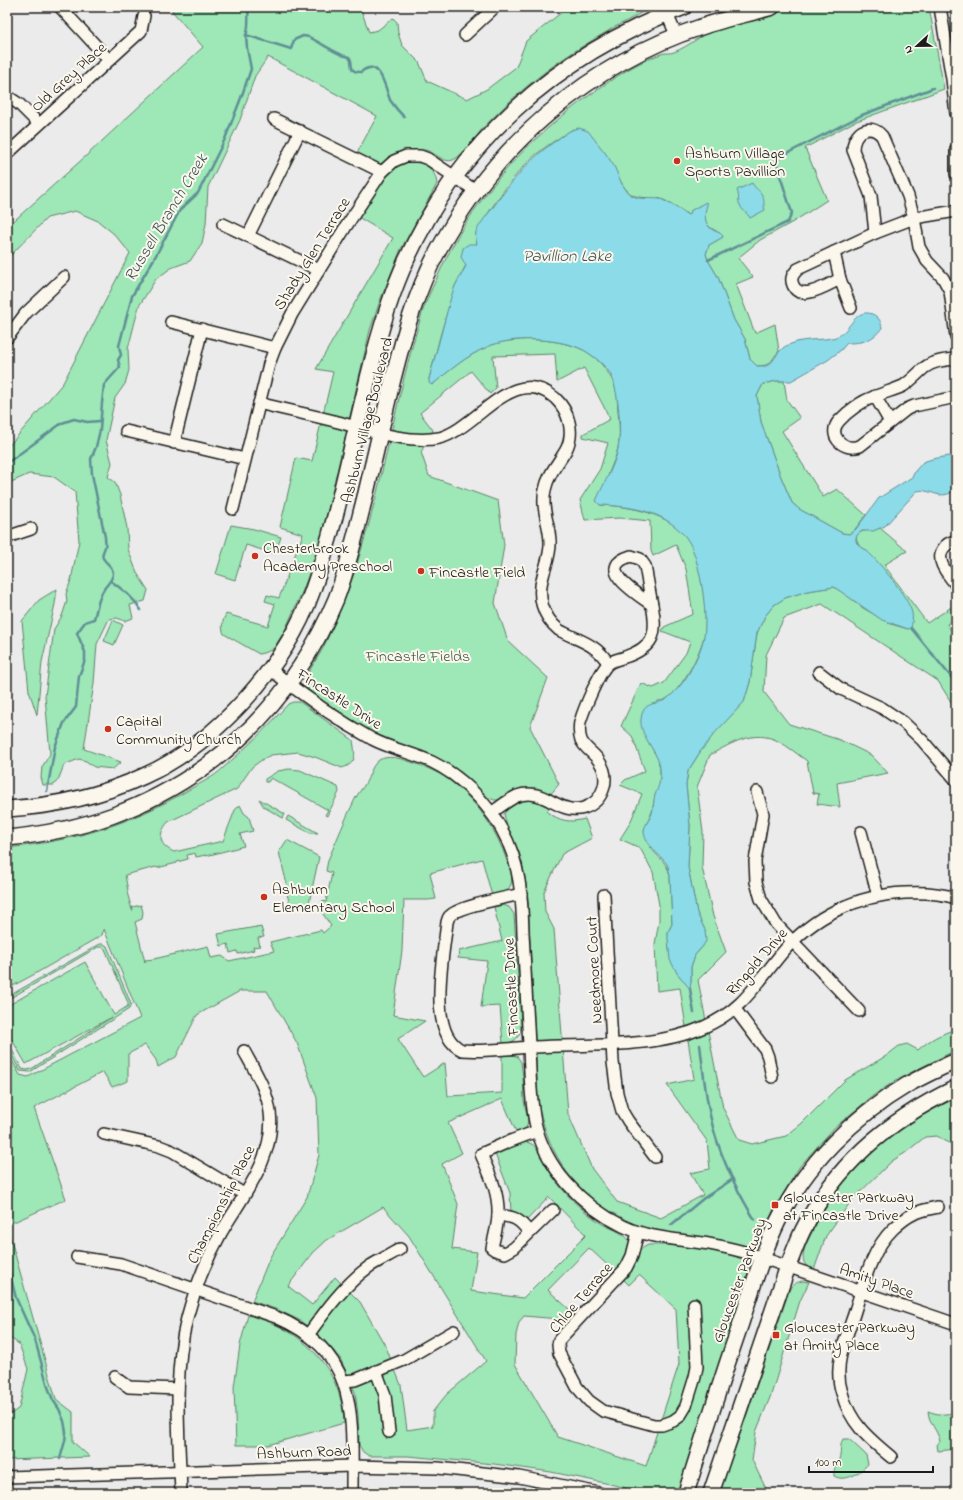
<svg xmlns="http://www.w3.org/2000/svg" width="963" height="1500" font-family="'Indie Flower',sans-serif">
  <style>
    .green { fill: #9ee7b6; stroke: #5d8269; fill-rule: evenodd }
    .water { fill: #8cdbe8; stroke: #5f8f96 }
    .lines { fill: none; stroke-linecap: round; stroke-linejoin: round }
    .stream { stroke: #5f8f96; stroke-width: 2.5 }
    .minor-casing { stroke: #1c1c1c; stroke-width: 14 }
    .major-casing { stroke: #1c1c1c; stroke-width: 18 }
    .minor { stroke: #fbf7ec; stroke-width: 11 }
    .major { stroke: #fbf7ec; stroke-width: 15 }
    .poi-dot { fill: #c8321e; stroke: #fbf7ec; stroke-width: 1.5 }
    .labels { text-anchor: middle; stroke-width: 4; stroke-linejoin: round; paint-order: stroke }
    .street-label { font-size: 16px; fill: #1c1c1c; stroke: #fbf7ec }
    .poi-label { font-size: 16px; fill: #1c1c1c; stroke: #fbf7ec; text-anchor: start }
    .park-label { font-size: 16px; fill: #43594a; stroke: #fbf7ec }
    .water-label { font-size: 17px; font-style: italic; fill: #3e5559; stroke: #fbf7ec }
  </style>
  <rect width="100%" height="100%" fill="#ecebec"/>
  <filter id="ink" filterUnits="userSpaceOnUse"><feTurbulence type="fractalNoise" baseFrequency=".025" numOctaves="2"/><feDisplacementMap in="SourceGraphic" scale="8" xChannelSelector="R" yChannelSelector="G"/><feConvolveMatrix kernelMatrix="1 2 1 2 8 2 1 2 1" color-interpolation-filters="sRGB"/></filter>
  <g filter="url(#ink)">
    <g class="green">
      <path d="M171 7H360L369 32 378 30 393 18 397 22 398 33 402 45 419 62 427 81 467 99 487 89 516 67 526 41 563 11 574 7H648C642 14 624 22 615 27 591 41 567 55 545 72 524 88 503 107 484 127 476 136 464 155 453 160 444 164 435 152 425 150 407 147 395 157 380 164L357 153 377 116 268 57 255 76 240 120 208 187 206 224 202 243 190 261 171 268 156 279 139 306 128 349 129 370 125 384 115 398 106 440 112 463 108 477 115 482 120 495 127 528 128 549 137 573 148 590 145 601 130 605 133 618 125 621 117 618 109 619 97 644 94 683 84 749 121 762 113 769 94 767 86 761 79 759 64 765 59 778 54 785H43L41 777 42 767 50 754 45 696 54 629 62 616 67 601 66 594 71 580 79 541 75 492 54 477 29 474 7 484V448L63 383 130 253 114 234 98 221 75 211 47 218 7 259V227L87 155 203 47 173 12Z"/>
      <path d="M791 7H929L944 89 854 122 805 148 827 200 793 222 760 240 738 258 753 277 736 284 755 333 775 324 779 351C770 361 772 366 757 366L750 359 745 339 734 320 718 277 708 260 706 254 709 245 723 237C718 228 701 230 705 210L699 206 691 211V213L688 215C681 209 669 202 661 199 651 196 641 200 631 194 620 187 614 164 605 153 597 142 585 136 573 129 559 138 544 147 531 159 511 178 490 209 476 233L477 244 455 286 441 333 429 379 432 385C449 371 466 356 487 347 511 336 554 338 579 348 595 354 610 371 615 387 618 394 617 403 618 411 619 421 620 431 619 441 618 453 613 462 609 473 606 484 603 495 600 505 629 506 670 513 688 539 700 558 709 616 704 637 699 654 691 670 681 684 675 692 668 701 658 701L648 741 658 759 660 769V786L655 796 652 812 644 830C646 834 647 840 649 845 657 858 667 860 670 876L672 924 668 932 669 949 677 973 690 988 691 980V967L695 955 703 946 705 930 697 913 688 867 690 826 686 785 688 771 700 752 715 732 744 702 750 682 757 633 765 616 774 605 785 598 807 591 834 587 848 596 863 608 891 624 908 629 866 550C859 546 855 543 857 534 864 529 872 531 880 528L907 551 884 565 927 623 956 604V618L947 624 956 638V710L938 681 822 604 784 618 766 655 764 692 789 724 840 740 871 755 888 773 837 783 840 807 817 804 819 794 813 793 807 761C798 755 788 746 778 741 754 729 732 743 710 755L697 787 703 832 702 867 713 916 726 952 698 980 723 1108 739 1140 752 1144 786 1136 801 1124 845 1080 886 1056 899 1046 907 1044 918 1050C930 1039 941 1034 956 1029V1050L898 1079 874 1095 834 1128 800 1166 774 1209 760 1240C757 1243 754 1245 750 1246 744 1247 722 1240 714 1239 686 1234 658 1234 631 1224 624 1221 618 1217 612 1213 571 1189 545 1147 538 1100L528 899C526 884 524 869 520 855 515 841 507 829 504 814L510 806 520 801 533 799 542 801 549 808 547 812C561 821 568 823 585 819L592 838 562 854 544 892 545 912 554 929 568 1114 592 1169 617 1202 661 1218 703 1195 690 1173 710 1169 707 1141 667 1085 694 1079 680 988 657 991 655 944 659 921V905L653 872 640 848 620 839 630 823 642 794 620 785 625 780 645 771 632 736 621 726 641 683 653 688 664 683 686 653 690 642 662 631 664 627 693 614 686 569 676 545 653 556 651 551 650 521 620 518 585 520 580 500 600 469 608 443 583 437V434L610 419 584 368 557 382 555 354 493 356 496 388 490 394 471 371 420 413 433 430 421 452 429 476 498 501 504 545 495 603 508 641 548 678 530 727 559 784 550 795 509 794 500 800H494L487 797 470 780 446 764 421 751 391 741 358 727 309 691C308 689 306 685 306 683 307 670 319 657 324 646 338 616 351 586 360 554 385 474 397 392 422 313 426 301 431 290 436 280 470 201 524 141 594 92 614 78 637 62 661 54 665 52 669 54 674 52 690 46 704 32 721 26 744 18 768 13 791 7Z"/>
      <path d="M408 162C424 162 435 167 437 184L401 249 380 301 370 330 329 506 316 555 303 590 285 630 274 648 267 652 259 654 224 634C221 627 222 622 226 614L268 626 275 604 265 601 267 595 279 598 303 534 280 527 296 458 312 461 333 372 316 369 393 238 358 217 391 171 397 165Z"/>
      <path d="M776 381H784L787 400 800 418 782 431 823 497 837 489 866 515 852 533 849 534 842 533 799 509 792 503 781 477 761 422 757 396 763 384Z"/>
      <path d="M231 525 254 529 281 537 275 554 246 545 235 580 216 574Z"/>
      <path d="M57 589 55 604 42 662 37 715 29 691 22 621 39 600Z"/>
      <path d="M113 620 123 625 114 645 104 641Z"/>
      <path d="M293 702H300L353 740C355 754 358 763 342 768L315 757 298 752 271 755 263 759 252 767 237 789 168 822C158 834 158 845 174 852L223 841 235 810 240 805 244 813 249 817 253 831 240 834 244 846 206 856V855L196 857 195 853 187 855 188 859 177 862V863L157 868 156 867 125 875 128 891 127 892 132 910H133L132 907 141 905 143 912 142 919 135 922 145 962V960L154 959 208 946 211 958 222 956 229 961 274 951 270 942 321 930 323 933 331 926 319 908 322 901 326 902 332 873 326 871 328 860C337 840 345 819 355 799 358 793 362 789 365 784 370 776 371 766 379 760 388 755 399 758 408 761 424 766 441 773 454 784 479 804 497 831 507 861 510 868 513 877 511 884 510 887 508 890 506 892L492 896 482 859 430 873 436 899 428 900H404L402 951 393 1015 425 1021 398 1039 423 1077 445 1063 448 1096 502 1093V1054L517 1056 521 1062 523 1077 524 1101 528 1119 527 1126 523 1131 517 1134 502 1099 448 1123 462 1153 442 1164 458 1204 452 1249 477 1252 471 1291 523 1298 586 1235 549 1197 527 1220 511 1212 510 1193 495 1154C505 1147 527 1135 536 1148 541 1154 543 1163 548 1169 556 1183 569 1198 582 1209 588 1214 596 1220 604 1225 612 1229 628 1234 631 1244 633 1254 622 1266 617 1274L589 1248 548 1290 569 1309 559 1319 524 1316 519 1322 516 1335 515 1364 558 1437 646 1466 679 1364 676 1309 639 1275 629 1285 623 1279 634 1266 641 1249 648 1245C667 1244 732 1249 745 1262 748 1266 747 1270 748 1274L680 1493H646L610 1484 551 1472 494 1464 408 1456H369L363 1452 359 1445 358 1415 355 1392 340 1358 320 1336 299 1320 278 1310 252 1301 270 1257 307 1197 319 1155 317 1098 297 1043 267 991H240L197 1015 176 1057 158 1067 156 1060 145 1045 128 1054V1081L112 1087 103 1072 34 1108 66 1199 7 1225V1051L20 1075 28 1077 140 1018 104 929 102 935 33 975 7 989V848C77 840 129 825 190 789 201 783 214 777 223 768 246 748 268 727 288 704ZM383 1207 409 1236 486 1361 447 1394 433 1411V1426L407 1430 401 1385 386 1347 360 1302 335 1277 312 1305 288 1286 313 1253 327 1240Z"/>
      <path d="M289 769 300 770 338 787 339 792 327 816 325 815 328 810 271 778 268 782H265V779L278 771Z"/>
      <path d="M259 799 285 814 283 818 264 807Z"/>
      <path d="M288 816 318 833H310L286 820Z"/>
      <path d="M287 840 319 857 309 903 306 905 291 908 287 894 289 893 279 852Z"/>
      <path d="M503 905 509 907 514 914 521 1024C521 1037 515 1043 503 1044L500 1006 481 1007 487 961 458 958 459 951 502 941 494 907Z"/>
      <path d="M256 927V928L261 927 264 937 258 938 260 946 253 947 254 950 238 954 237 951 230 953 228 944 221 946 218 934Z"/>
      <path d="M100 944H104L107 946 131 1004 129 1009 30 1072 20 1071 7 1046V1040L22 1069 27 1070 31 1069 112 1017 26 1064 7 1031V1006L85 962 114 1015 128 1006V1003L105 949 102 947H98L7 1000V997Z"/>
      <path d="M956 1098V1147L937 1136 925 1137 905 1153 892 1161 852 1200 826 1236 814 1270C798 1266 803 1250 808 1240 831 1192 863 1153 908 1124 923 1114 940 1106 956 1098Z"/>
      <path d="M7 1226 56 1399 73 1412V1442L90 1457 7 1460V1417L19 1408 28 1369 19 1344 7 1336Z"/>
      <path d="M802 1281 809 1282 800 1301 771 1395 756 1432 752 1460 768 1493H717L731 1449 737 1443 789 1291C792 1284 795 1283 802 1281Z"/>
      <path d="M248 1315C256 1318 265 1320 274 1324 314 1341 343 1379 344 1423L268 1445H236L234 1387 240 1345Z"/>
      <path d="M928 1411C938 1415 945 1415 956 1412V1449L938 1451 937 1445 940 1441C937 1429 929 1424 928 1411Z"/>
      <path d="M843 1439H849L866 1455 868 1464C861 1472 846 1483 834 1476 833 1468 838 1463 840 1456 841 1449 840 1445 843 1439Z"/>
      <path d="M64 1491 80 1493H38L40 1492Z"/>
    </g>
    <g class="water">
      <path d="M579 128 588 131 606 154 614 166 622 184 629 194 638 198 661 199 676 207 688 215 691 213 690 211 706 202 707 205C704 214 704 225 713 230 718 233 721 232 723 237L709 245 706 254 708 260 718 277 734 320 745 339 750 359 757 366C759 366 764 366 766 366 773 364 776 354 781 350 783 347 788 345 791 344 806 337 829 342 840 335 851 328 856 308 872 314 879 317 881 321 882 328 872 341 862 343 847 343L841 350 828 360 791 381H776L763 384 757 396 761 422 781 477 792 503 799 509 842 533 849 534 856 529 879 498 912 477 916 470 923 462 932 459 949 456 956 461V488C954 490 951 493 948 494 937 498 927 488 917 491L885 526 873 531H862C859 533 855 536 856 541 858 547 863 547 867 551 879 562 909 598 912 613 913 618 912 623 911 628L908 629 882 620 834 587 807 591 785 598 774 605 765 616 757 633 750 682 744 702 715 733 700 752 688 771 686 785 690 826 688 867 697 913 705 930 706 941 703 946 695 955 691 967V980L690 989 677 973 670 960 668 939V932L672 924 670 876C669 872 669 868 667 864 659 853 647 848 644 833 643 827 650 819 652 813 654 808 653 801 655 795 659 785 661 781 660 769 659 752 639 736 641 719 643 701 656 705 665 700 674 694 684 682 689 673 695 662 702 648 704 636 708 614 700 557 687 539 684 534 677 528 672 524 652 509 624 506 600 505L596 501C604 482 617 463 619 442 621 424 618 388 610 373 605 365 588 351 579 348 555 338 511 336 487 347 466 356 449 371 432 385L429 383V379L451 297 455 286 466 266 461 257 463 248 469 244H477C476 240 475 236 476 232 480 223 488 214 494 206 513 180 530 158 558 139 565 134 571 129 579 128Z"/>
      <path d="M752 183C756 190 759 189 762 195 765 200 763 205 765 210L750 218C747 212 742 211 740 205 737 199 740 198 737 190Z"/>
    </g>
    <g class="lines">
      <g class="stream">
        <path d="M249 7C247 17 250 26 246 35L291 49 294 40 303 36 309 37C319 42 329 49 340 54 342 56 347 56 349 57 355 63 346 72 361 72 380 57 385 87 390 100 394 106 399 112 404 117"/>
        <path d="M708 260 788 222 792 213 777 166V161L780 157 862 115 933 88"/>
        <path d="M7 463 62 423 74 419 87 422 100 421"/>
        <path d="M111 581C123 590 133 597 141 610"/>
        <path d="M911 628 956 683"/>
        <path d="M47 791 55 747 64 723 76 707 79 676 85 660V652L77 633 85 622 94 619C97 609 98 598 104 589 107 584 113 580 113 573 113 566 106 564 103 558 101 554 104 551 105 547 106 544 105 540 105 537L92 474 91 459 96 447 100 430 102 403 104 385 120 367 118 360 121 355 119 346 132 296 155 257 180 210 198 193 225 139 241 98 251 69 247 48 246 35"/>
        <path d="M7 859 11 856"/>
        <path d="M690 989 694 1013"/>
        <path d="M700 1045C703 1068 705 1092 710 1115 718 1152 735 1188 755 1220"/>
        <path d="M671 1225 704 1198 733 1179"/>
        <path d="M7 1262 16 1298 35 1340 48 1387 53 1400 59 1409 64 1421 66 1432 65 1441 60 1459"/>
      </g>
      <defs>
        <g id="minor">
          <path d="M60 7 109 60"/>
          <path d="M664 7 677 37"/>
          <path d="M940 7 952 79 956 114"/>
          <path d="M465 35 495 7"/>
          <path d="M7 96 19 104 39 124"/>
          <path d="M274 119 382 172"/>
          <path d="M956 149V174"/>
          <path d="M7 154 141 31 144 16"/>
          <path d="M223 224 319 270"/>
          <path d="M875 233 871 196 853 150C853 133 869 121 882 136L908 196 914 218 919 247 927 261 943 278 950 291 956 336"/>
          <path d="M248 236 300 131"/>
          <path d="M834 252 840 279 851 308"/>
          <path d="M840 279C829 284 800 303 793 285 790 278 793 274 798 269L875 233 914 218 956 211"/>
          <path d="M171 322 275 348"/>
          <path d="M7 338 26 313 64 277"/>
          <path d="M956 359C945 360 933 361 924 368 917 374 911 381 903 386 894 390 883 393 874 397 862 401 848 411 839 421 827 434 842 452 860 446L907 409 914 406 956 397"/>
          <path d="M875 396 890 422"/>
          <path d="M259 403C285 410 312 415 338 422 369 430 407 444 439 438 477 429 513 362 555 398 569 411 575 433 566 450 558 464 548 474 545 490 541 509 549 522 550 541 551 553 546 564 543 576 537 596 542 616 559 630 577 640 597 644 608 663"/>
          <path d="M126 431 245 459"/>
          <path d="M174 443 202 329"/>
          <path d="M233 509 269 364 275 348 292 314 345 228 382 172 394 161 406 156H420L428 159 476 191"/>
          <path d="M7 537 31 529"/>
          <path d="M956 541C950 542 946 544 943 549 935 562 949 575 956 585"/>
          <path d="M631 556 640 559 645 566 652 605C639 595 592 568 631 556Z"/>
          <path d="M270 669C302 695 336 719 372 739 391 749 413 753 432 762 461 776 487 802 502 830 520 862 522 897 523 933 525 971 527 1008 529 1045 530 1070 530 1097 535 1122 545 1168 582 1206 623 1226 648 1238 675 1239 702 1243 718 1245 733 1249 748 1253L956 1324"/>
          <path d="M819 672 841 689 882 708 903 722 922 740 956 780"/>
          <path d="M757 792 763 814 755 861 756 882 761 899 776 924 859 1011"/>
          <path d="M491 813C500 807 508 800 517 796 544 786 559 816 584 808 604 801 611 778 599 761 594 753 585 749 581 740 579 734 579 728 580 722 584 709 599 672 608 664 612 660 620 659 625 657 654 647 658 634 652 605"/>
          <path d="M861 832 878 896"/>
          <path d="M521 894C509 897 456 907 450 916 448 917 448 920 447 922 444 953 426 1034 462 1050 485 1052 510 1048 534 1047 588 1044 654 1049 704 1027 743 1010 756 984 782 953 813 916 857 895 905 893 922 892 940 893 956 898"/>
          <path d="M604 895 613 1062 617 1093 622 1111 628 1121 655 1157"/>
          <path d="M735 1009 765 1049 768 1057 772 1077"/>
          <path d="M537 1131 508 1142 481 1154C489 1173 499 1192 498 1214 498 1225 494 1237 492 1248L495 1250 505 1253 514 1248 553 1210"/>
          <path d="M104 1134 159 1146 172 1151 244 1194"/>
          <path d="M498 1215C515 1217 519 1219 529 1232"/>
          <path d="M638 1232 632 1256 626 1268 559 1340 558 1345 559 1353 577 1387 589 1401 603 1411 654 1425H662L673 1421 680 1416 686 1406 695 1377 697 1367 694 1304"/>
          <path d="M77 1257 121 1264 276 1317C360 1353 352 1416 352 1493"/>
          <path d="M308 1335C326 1310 345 1284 370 1266 380 1260 390 1255 400 1249"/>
          <path d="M376 1371 385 1395 389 1432"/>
          <path d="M115 1377 129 1387 178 1389"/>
          <path d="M343 1381 355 1380 404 1360 454 1331"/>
          <path d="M891 1457C868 1438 850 1423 842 1393 838 1381 838 1367 841 1354 844 1342 849 1329 853 1317 863 1287 870 1251 893 1229 909 1214 917 1211 938 1207"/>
          <path d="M7 1477 352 1466 438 1468 519 1477 599 1493"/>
          <path d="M181 1493C179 1435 173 1375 187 1318 195 1288 206 1260 221 1233 242 1196 276 1158 270 1112 267 1090 255 1071 244 1051"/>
        </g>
        <g id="major">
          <path d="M7 809C54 806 101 796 144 776 215 744 286 666 312 592 335 528 348 461 364 395 374 352 385 310 402 270 456 144 556 55 684 7"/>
          <path d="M7 838C82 831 144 810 206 766 265 723 308 666 336 599 349 565 357 528 366 493 374 459 382 425 390 391 402 342 415 292 440 247 495 145 591 63 701 27 724 19 748 14 772 7"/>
          <path d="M686 1493C704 1436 721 1380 741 1323 752 1289 762 1254 778 1221 806 1164 853 1117 907 1085 923 1076 940 1068 956 1061"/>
          <path d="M711 1493 788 1266C793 1254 797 1242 803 1230 836 1164 890 1119 956 1088"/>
        </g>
      </defs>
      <use href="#minor" class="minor-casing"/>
      <use href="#major" class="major-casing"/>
      <use href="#minor" class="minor"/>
      <use href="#major" class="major"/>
    </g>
  </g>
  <g class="poi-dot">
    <circle cx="677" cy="161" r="4"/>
    <circle cx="255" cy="556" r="4"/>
    <circle cx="421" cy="571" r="4"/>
    <circle cx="108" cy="729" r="4"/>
    <circle cx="264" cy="897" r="4"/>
    <rect x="771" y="1201" width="8" height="8" rx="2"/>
    <rect x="772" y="1331" width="8" height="8" rx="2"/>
  </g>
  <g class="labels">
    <g class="street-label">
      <text transform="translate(68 76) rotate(-42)" y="6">Old Grey Place</text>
      <text transform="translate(311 253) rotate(-58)" y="6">Shady Glen Terrace</text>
      <text transform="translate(366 420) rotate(-76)" y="6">Ashburn Village Boulevard</text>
      <text transform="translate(340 698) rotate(33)" y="6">Fincastle Drive</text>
      <text transform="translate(756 961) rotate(-49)" y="6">Ringold Drive</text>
      <text transform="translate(593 970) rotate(-93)" y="6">Needmore Court</text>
      <text transform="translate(510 987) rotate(-93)" y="6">Fincastle Drive</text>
      <text transform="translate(220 1204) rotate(-63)" y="6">Championship Place</text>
      <text transform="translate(738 1280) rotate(-70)" y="6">Gloucester Parkway</text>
      <text transform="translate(877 1280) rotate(19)" y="6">Amity Place</text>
      <text transform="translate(580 1297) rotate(-49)" y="6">Chloe Terrace</text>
      <text transform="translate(304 1451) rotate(-2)" y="6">Ashburn Road</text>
    </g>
    <g class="poi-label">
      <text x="685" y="158">Ashburn Village<tspan x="685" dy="18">Sports Pavillion</tspan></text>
      <text x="263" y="553">Chesterbrook<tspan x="263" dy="18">Academy Preschool</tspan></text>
      <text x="429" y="577">Fincastle Field</text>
      <text x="116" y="726">Capital<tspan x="116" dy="18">Community Church</tspan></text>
      <text x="272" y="894">Ashburn<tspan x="272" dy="18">Elementary School</tspan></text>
      <text x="783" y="1202">Gloucester Parkway<tspan x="783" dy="18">at Fincastle Drive</tspan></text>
      <text x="784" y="1332">Gloucester Parkway<tspan x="784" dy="18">at Amity Place</tspan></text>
    </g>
    <g class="park-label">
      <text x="418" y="661">Fincastle Fields</text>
    </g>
    <g class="water-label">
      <text transform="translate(165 217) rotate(-59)" y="6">Russell Branch Creek</text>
      <text x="567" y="261">Pavillion Lake</text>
    </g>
  </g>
  <rect width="963" height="1500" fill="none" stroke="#fbf7ec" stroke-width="24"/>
  <rect x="12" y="12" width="939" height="1476" fill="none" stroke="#1c1c1c" stroke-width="1.5" filter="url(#ink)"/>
  <g transform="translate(917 46) rotate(248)" stroke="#fbf7ec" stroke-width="3" paint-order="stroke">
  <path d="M0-3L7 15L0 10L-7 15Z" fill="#1c1c1c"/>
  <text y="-6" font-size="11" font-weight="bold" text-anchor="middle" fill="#1c1c1c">N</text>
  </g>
  <path d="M809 1466v6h124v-6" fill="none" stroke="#1c1c1c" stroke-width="2"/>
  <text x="815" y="1466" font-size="12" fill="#1c1c1c" stroke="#fbf7ec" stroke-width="3" paint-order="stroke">100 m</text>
</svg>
